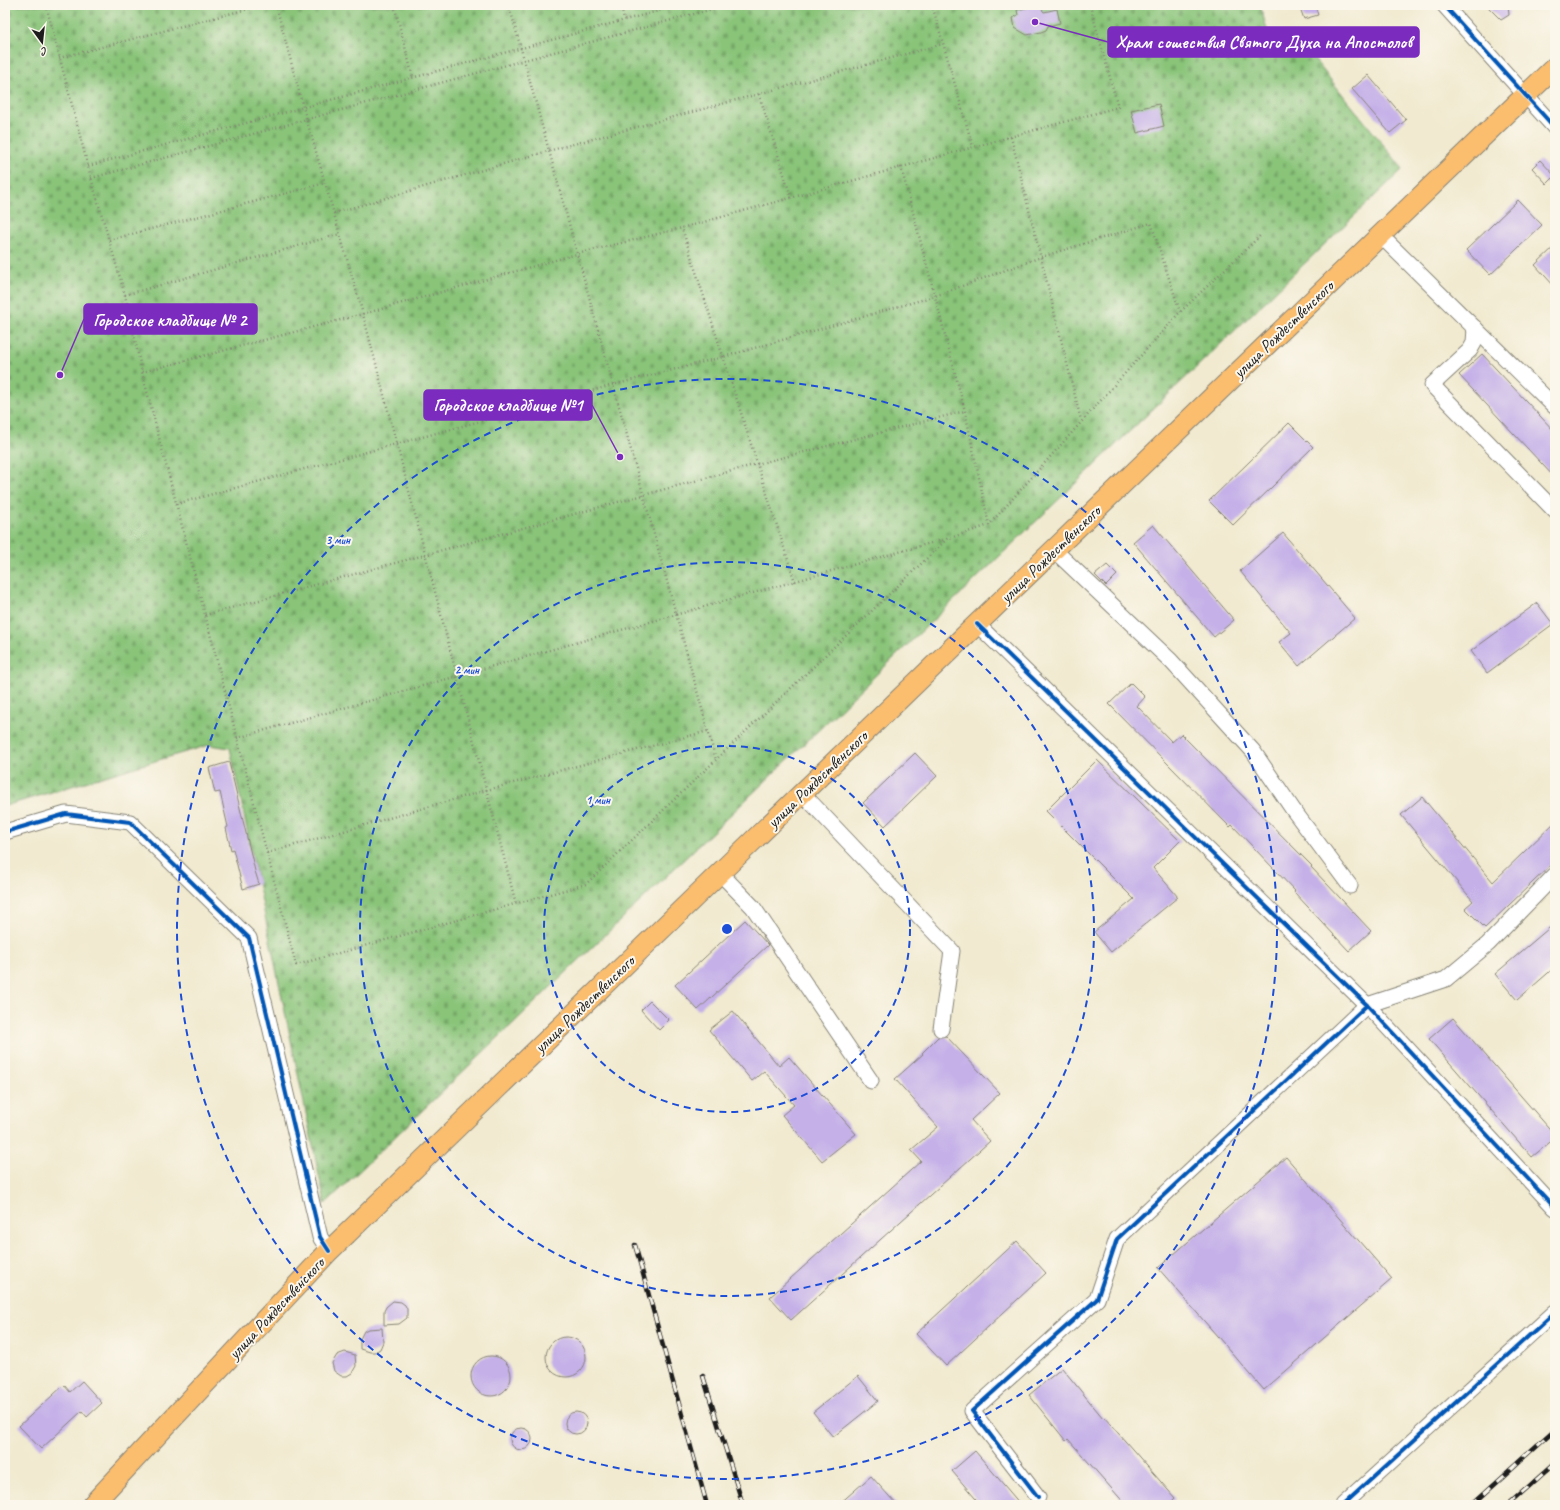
<svg xmlns="http://www.w3.org/2000/svg" width="1560" height="1510" font-family="Caveat,sans-serif">
  <style>
    .cemetery { fill: url(#cemetery-stones); stroke: #52704a }
    .building { fill: #c5b0e8 }
    .lines { fill: none; stroke-linecap: round; stroke-linejoin: round }
    .minor-casing { stroke: #868376; stroke-width: 17 }
    .major-casing { stroke: #868376; stroke-width: 22 }
    .path { stroke: #868376; stroke-width: 2.5; stroke-dasharray: 1 3; stroke-linecap: butt }
    .minor { stroke: #fff; stroke-width: 15 }
    .major { stroke: #fbbd6e; stroke-width: 20 }
    .rail-casing { stroke: #1c1c1c; stroke-width: 4.5 }
    .rail { stroke: #fbf7ec; stroke-width: 3; stroke-dasharray: 9; stroke-linecap: butt }
    .cycleway-casing { stroke: #fbf7ec; stroke-width: 6 }
    .cycleway { stroke: #0057b8; stroke-width: 4 }
    .ring { fill: none; stroke: #1d4ed8; stroke-width: 2; stroke-dasharray: 7 5 }
    .labels { text-anchor: middle; stroke-width: 4; stroke-linejoin: round; paint-order: stroke }
    .street-label { font-size: 17px; fill: #1c1c1c; stroke: #fbf7ec }
    .centre { fill: #1d4ed8; stroke: #fbf7ec; stroke-width: 2 }
    .ring-label { font-size: 12px; text-anchor: middle; font-weight: bold; fill: #1d4ed8; stroke: #fbf7ec; stroke-width: 4; stroke-linejoin: round; paint-order: stroke }
    .leader { fill: none; stroke: #7b2cbf; stroke-width: 1.5 }
    .callout-dot { fill: #7b2cbf; stroke: #fbf7ec; stroke-width: 1.5 }
    .callout { fill: #7b2cbf; stroke: #7b2cbf; stroke-width: 1.5 }
    .callout-label { font-size: 18px; text-anchor: middle; font-weight: bold; fill: #fff }
  </style>
  <defs>
    <pattern id="cemetery-stones" width="16" height="16" patternUnits="userSpaceOnUse"><rect width="16" height="16" fill="#89c479"/><path d="M2 7V4a2 2 0 0 1 4 0v3zM10 15v-3a2 2 0 0 1 4 0v3z" fill="#76a868"/></pattern>
  </defs>
  <rect width="100%" height="100%" fill="#fbf7ec"/>
  <filter id="ink" filterUnits="userSpaceOnUse"><feTurbulence type="fractalNoise" baseFrequency=".025" numOctaves="2"/><feDisplacementMap in="SourceGraphic" scale="8" xChannelSelector="R" yChannelSelector="G"/><feConvolveMatrix kernelMatrix="1 2 1 2 8 2 1 2 1" color-interpolation-filters="sRGB"/></filter>
  <filter id="wash" filterUnits="userSpaceOnUse"><feTurbulence type="fractalNoise" baseFrequency=".012" numOctaves="4" result="noise"/><feDisplacementMap in="SourceGraphic" scale="16" xChannelSelector="R" yChannelSelector="G"/><feGaussianBlur stdDeviation="0.9" result="paint"/><feColorMatrix in="noise" values="0 0 0 0 0 0 0 0 0 0 0 0 0 0 0 0 0 1.4 0 .05"/><feComposite in="paint" operator="in"/></filter>
  <g filter="url(#wash)">
    <rect width="100%" height="100%" fill="#f1ead0"/>
    <path class="cemetery" d="M5 5H1260L1270 40 1300 42 1403 169 325 1204 230 748 209 745 5 806Z"/>
    <g id="blocks">
      <g class="building">
        <path d="M1038 5 1044 12 1057 9 1060 23 1048 26 1046 30 1041 32 1027 35 1015 28 1013 18 1018 15 1017 10Z"/>
        <path d="M1299 5H1315L1318 15 1304 19Z"/>
        <path d="M1486 5H1508L1509 15 1501 20Z"/>
        <path d="M1368 75 1406 120 1390 133 1352 89Z"/>
        <path d="M1159 104 1164 126 1137 133 1131 110Z"/>
        <path d="M1540 160 1555 176 1547 184 1532 168Z"/>
        <path d="M1518 200 1542 225 1490 275 1466 250Z"/>
        <path d="M1555 246V287L1535 265Z"/>
        <path d="M1482 354 1555 432V478L1459 375Z"/>
        <path d="M1289 423 1313 447 1233 525 1209 501Z"/>
        <path d="M1153 525 1234 620 1214 637 1133 542Z"/>
        <path d="M1283 533 1355 618 1299 666 1279 642 1291 633 1240 571Z"/>
        <path d="M1107 565 1117 575 1106 586 1095 575Z"/>
        <path d="M1537 603 1553 624 1487 673 1471 651Z"/>
        <path d="M1131 683 1145 697 1137 706 1172 742 1181 734 1312 866 1311 867 1371 931 1349 951 1294 892 1295 891 1232 825 1230 827 1109 704Z"/>
        <path d="M915 753 937 776 885 826 863 803Z"/>
        <path d="M1097 760 1180 841 1153 868 1178 897 1111 952 1094 932 1134 899 1046 811Z"/>
        <path d="M229 762 255 871 259 884 243 889 233 849 231 850 226 828 228 827 220 792 215 793 209 768Z"/>
        <path d="M1422 797 1493 882 1555 822V861L1485 928 1465 908 1473 901 1401 815Z"/>
        <path d="M745 920 768 945 698 1010 675 985Z"/>
        <path d="M1555 923V967L1517 1000 1495 974Z"/>
        <path d="M650 1001 669 1020 659 1030 641 1010Z"/>
        <path d="M733 1011 779 1066 789 1057 856 1134 822 1161 782 1115 794 1105 764 1071 752 1081 709 1030Z"/>
        <path d="M1453 1018 1555 1135V1138L1532 1157 1429 1039Z"/>
        <path d="M946 1036 1000 1093 971 1120 990 1141 791 1320 770 1297 921 1161 911 1150 938 1127 895 1079 923 1054 922 1053 938 1037Z"/>
        <path d="M1286 1157 1392 1279 1264 1390 1158 1268Z"/>
        <path d="M1017 1241 1046 1273 946 1366 916 1334Z"/>
        <path d="M393 1301 401 1302 405 1305 407 1309V1318L399 1324 384 1325V1311L386 1307Z"/>
        <path d="M382 1328 383 1342 380 1349 375 1352H370L360 1349V1339L364 1331 368 1329Z"/>
        <circle cx="566" cy="1357" r="20"/>
        <path d="M345 1352 355 1355 356 1366 352 1373 347 1376H341L334 1371 332 1363 337 1355Z"/>
        <circle cx="491" cy="1376" r="20"/>
        <path d="M1062 1368 1103 1418 1104 1417 1175 1498 1168 1505H1126L1068 1439 1066 1441 1029 1395Z"/>
        <path d="M858 1376 878 1401 833 1437 813 1412Z"/>
        <path d="M82 1381 102 1403 87 1417 82 1411 41 1449 19 1426 64 1385 70 1392Z"/>
        <circle cx="576" cy="1423" r="11"/>
        <circle cx="521" cy="1439" r="11"/>
        <path d="M975 1451 1021 1505H981L952 1471Z"/>
        <path d="M871 1476 897 1505H838Z"/>
      </g>
    </g>
  </g>
  <g filter="url(#ink)">
    <use href="#blocks" fill-opacity="0" stroke="#868376" stroke-width="1"/>
    <g class="lines">
      <defs>
        <g id="minor">
          <path d="M1444 5 1555 128"/>
          <path d="M1380 235 1555 407"/>
          <path d="M1475 328 1474 343 1470 350 1432 385 1555 511"/>
          <path d="M1054 550 1171 661 1253 751 1294 811 1350 886"/>
          <path d="M977 624 1367 1005 1555 1208"/>
          <path d="M802 793 952 951 941 1029"/>
          <path d="M5 832 66 814 130 822 249 938 320 1237 329 1251"/>
          <path d="M720 873 753 907 871 1081"/>
          <path d="M1038 1497 972 1411 1097 1299 1117 1239 1367 1005 1446 979 1488 944 1555 875"/>
          <path d="M1343 1505 1555 1312"/>
        </g>
        <path id="major" d="M92 1505 329 1251 977 624 1555 67"/>
      </defs>
      <use href="#minor" class="minor-casing"/>
      <use href="#major" class="major-casing"/>
      <g class="path">
        <path d="M46 5 91 178 125 295 142 372 296 965 586 884 947 539 989 525 1180 312 1260 236"/>
        <path d="M276 5 303 107 363 314 516 904"/>
        <path d="M394 5 413 77"/>
        <path d="M509 5 716 760"/>
        <path d="M621 5 624 20"/>
        <path d="M932 5 973 147"/>
        <path d="M59 58 263 5"/>
        <path d="M759 94 791 197"/>
        <path d="M1011 137 1081 420"/>
        <path d="M88 166 680 5"/>
        <path d="M901 167 965 411 989 525"/>
        <path d="M91 178 727 5"/>
        <path d="M334 213 548 151 943 44"/>
        <path d="M109 240 325 183"/>
        <path d="M125 295 340 234"/>
        <path d="M142 372 363 314 577 254 682 228"/>
        <path d="M176 504 613 385 723 357 935 296 1041 257 1151 223 1180 312"/>
        <path d="M795 582 682 228 1118 107 1090 5"/>
        <path d="M205 615 757 464 965 411"/>
        <path d="M237 738 945 539"/>
        <path d="M267 853 487 790 708 731"/>
      </g>
      <use href="#minor" class="minor"/>
      <use href="#major" class="major"/>
      <defs>
        <g id="rail">
          <path d="M635 1245 707 1505"/>
          <path d="M703 1376 743 1505"/>
          <path d="M1471 1505 1555 1429"/>
          <path d="M1508 1505 1555 1463"/>
        </g>
      </defs>
      <use href="#rail" class="rail-casing"/>
      <use href="#rail" class="rail"/>
      <defs>
        <g id="cycleway">
          <path d="M1444 5 1555 128"/>
          <path d="M977 624 1367 1005 1555 1208"/>
          <path d="M5 832 66 814 130 822 249 938 320 1237 329 1251"/>
          <path d="M1038 1497 972 1411 1097 1299 1117 1239 1367 1005"/>
          <path d="M1343 1505 1555 1312"/>
        </g>
      </defs>
      <use href="#cycleway" class="cycleway-casing"/>
      <use href="#cycleway" class="cycleway"/>
    </g>
  </g>
  <g class="ring">
    <circle cx="727" cy="929" r="183"/>
    <circle cx="727" cy="929" r="367"/>
    <circle cx="727" cy="929" r="550"/>
  </g>
  <g class="labels">
    <g class="street-label">
      <text transform="translate(1283 329) rotate(-44)" y="6">улица Рождественского</text>
      <text transform="translate(1050 554) rotate(-44)" y="6">улица Рождественского</text>
      <text transform="translate(817 779) rotate(-44)" y="6">улица Рождественского</text>
      <text transform="translate(584 1004) rotate(-44)" y="6">улица Рождественского</text>
      <text transform="translate(276 1308) rotate(-47)" y="6">улица Рождественского</text>
    </g>
  </g>
  <circle cx="727" cy="929" r="6" class="centre"/>
  <g class="ring-label">
    <text x="338" y="544">3 мин</text>
    <text x="467" y="674">2 мин</text>
    <text x="598" y="804">1 мин</text>
  </g>
  <path class="leader" d="M1035 22L1108 42M60 375L84 319M620 457L592 405"/>
  <g class="callout-dot">
    <circle cx="1035" cy="22" r="4"/>
    <circle cx="60" cy="375" r="4"/>
    <circle cx="620" cy="457" r="4"/>
  </g>
  <g class="callout">
    <rect x="1108" y="27" width="311" height="30" rx="4"/>
    <rect x="84" y="304" width="173" height="30" rx="4"/>
    <rect x="424" y="390" width="168" height="30" rx="4"/>
  </g>
  <g class="callout-label">
    <text x="1264" y="48">Храм сошествия Святого Духа на Апостолов</text>
    <text x="170" y="326">Городское кладбище № 2</text>
    <text x="508" y="411">Городское кладбище №1</text>
  </g>
  <rect width="1560" height="1510" fill="none" stroke="#fbf7ec" stroke-width="20"/>
  <g transform="translate(42 42) rotate(165)" stroke="#fbf7ec" stroke-width="3" paint-order="stroke">
  <path d="M0-3L7 15L0 10L-7 15Z" fill="#1c1c1c"/>
  <text y="-6" font-size="11" font-weight="bold" text-anchor="middle" fill="#1c1c1c">С</text>
  </g>
</svg>
